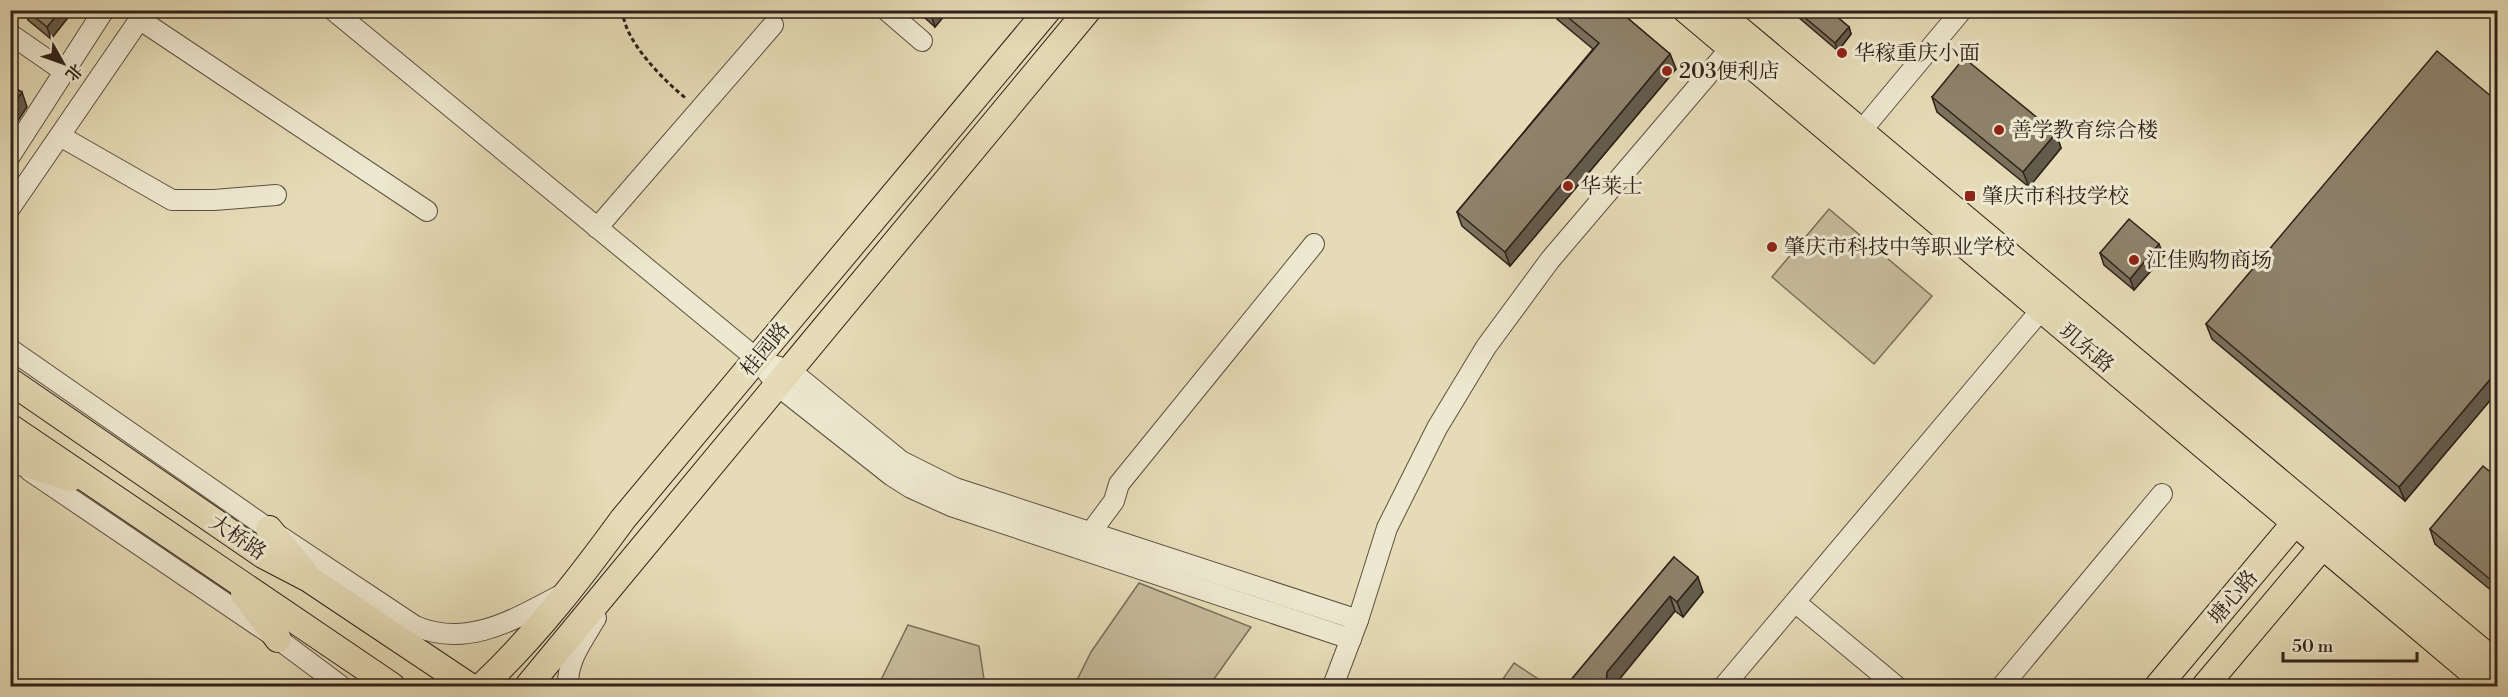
<svg xmlns="http://www.w3.org/2000/svg" width="2508" height="697" font-family="'Libre Bodoni','Noto Serif SC',serif">
  <style>
    .green { fill: #c6bb9b; stroke: #7a6e5a; stroke-width: 1.5 }
    .lines { fill: none; stroke-linecap: round; stroke-linejoin: round }
    .minor-casing { stroke: #5c5040; stroke-width: 22 }
    .major-casing { stroke: #2f2119; stroke-width: 28 }
    .path { stroke: #2f2119; stroke-width: 3; stroke-dasharray: 4.5 3; stroke-linecap: butt }
    .minor { stroke: #eee8d0; stroke-width: 20 }
    .major { stroke: #e5dbb6; stroke-width: 26 }
    .wall { fill: #7a705c; stroke: #2f2119; stroke-width: 1.5 }
    .shaded-wall { fill: #635b4b; stroke: #2f2119; stroke-width: 1.5 }
    .building { fill: #8e826b; stroke: #2f2119; stroke-width: 1.5 }
    .poi-dot { fill: #8f2418; stroke: #eee8d0; stroke-width: 2 }
    .labels { text-anchor: middle; stroke-width: 6; stroke-linejoin: round; paint-order: stroke }
    .poi-label { font-size: 21px; fill: #2f2119; stroke: #eee8d0; text-anchor: start }
    .street-label { font-size: 21px; fill: #2f2119; stroke: #eee8d0 }
  </style>
  <rect width="100%" height="100%" fill="#e5dbb6"/>
  <filter id="stains"><feTurbulence type="fractalNoise" baseFrequency=".00333" numOctaves="4"/><feColorMatrix values="0 0 0 0 .2 0 0 0 0 .09 0 0 0 0 .02 0 0 0 .5 -.17"/></filter>
  <radialGradient id="worn" r=".72"><stop offset=".6" stop-color="#630" stop-opacity="0"/><stop offset="1" stop-color="#630" stop-opacity=".3"/></radialGradient>
  <g class="green">
    <path d="M1829 209 1932 296 1874 364 1772 277Z"/>
    <path d="M1139 583 1251 627 1209 686H1074L1091 652Z"/>
    <path d="M908 625 979 646 985 686H878Z"/>
    <path d="M1514 663 1549 686H1498Z"/>
  </g>
  <g class="lines">
    <defs>
      <g id="minor">
        <path d="M333 10 757 359 778 386 892 476 911 488 951 506 1351 639"/>
        <path d="M886 10 922 41"/>
        <path d="M139 19 427 211"/>
        <path d="M10 34 65 72"/>
        <path d="M60 136 172 200H214L276 195"/>
        <path d="M1852 142 1962 10"/>
        <path d="M10 156 104 10"/>
        <path d="M10 208 146 10"/>
        <path d="M597 228 773 25"/>
        <path d="M10 349 269 529 415 626C469 649 516 618 563 594"/>
        <path d="M776 366 791 371 901 461 955 488 1358 620"/>
        <path d="M30 471 278 639 341 686"/>
        <path d="M1091 532 1114 501 1119 484 1314 244"/>
        <path d="M1795 602 1896 686"/>
        <path d="M568 686C567 660 583 640 596 618"/>
        <path d="M1333 686 1358 620 1387 528 1437 428 1486 347 1550 260 1740 37"/>
        <path d="M1724 686 2041 310"/>
        <path d="M2002 686 2162 494"/>
      </g>
      <g id="major">
        <path d="M1686 10 2489 686"/>
        <path d="M1716 10 2498 665"/>
        <path d="M10 381 263 555 309 579 469 686"/>
        <path d="M10 427 392 686"/>
        <path d="M14 460 71 478"/>
        <path d="M269 529 304 572"/>
        <path d="M244 594 278 639"/>
        <path d="M482 686C536 635 580 578 623 519L1048 10"/>
        <path d="M528 686 1088 10"/>
        <path d="M2158 686 2304 512"/>
        <path d="M2205 686 2332 535"/>
      </g>
    </defs>
    <use href="#minor" class="minor-casing"/>
    <use href="#major" class="major-casing"/>
    <path class="path" d="M623 10C622 39 665 82 687 99"/>
    <use href="#minor" class="minor"/>
    <use href="#major" class="major"/>
  </g>
  <g class="wall">
    <path d="M24 10H74L51 39 28 20Z"/>
    <path d="M916 10H949L935 27Z"/>
    <path d="M1554 10H1618L1670 54 1676 69 1510 266 1462 226 1457 212 1593 49 1557 19Z"/>
    <path d="M1794 10H1829L1849 27 1851 34 1838 51 1797 16Z"/>
    <path d="M1932 97 2056 133 2061 148 2029 187 1937 112Z"/>
    <path d="M2498 102V391L2405 501 2212 339 2206 324Z"/>
    <path d="M2100 253 2164 256 2134 290 2104 265Z"/>
    <path d="M2498 478V596L2435 544 2430 529Z"/>
    <path d="M1674 557 1703 592 1683 617 1675 611 1613 687H1565Z"/>
  </g>
  <g class="shaded-wall">
    <path d="M61 10H74L51 39 47 27Z"/>
    <path d="M935 10H949L935 27 931 15Z"/>
    <path d="M1849 27 1851 34 1838 51 1835 43Z"/>
    <path d="M1670 54 1676 69 1510 266 1505 252Z"/>
    <path d="M22 92 27 107 10 133V110Z"/>
    <path d="M2056 133 2061 148 2029 187 2023 172Z"/>
    <path d="M2159 244 2164 256 2134 290 2130 279Z"/>
    <path d="M2498 370V391L2405 501 2399 487Z"/>
    <path d="M1698 577 1703 592 1683 617 1677 602Z"/>
    <path d="M1670 596 1675 611 1613 687H1607L1606 684 1607 672Z"/>
  </g>
  <g class="building">
    <path d="M26 10H61L47 27Z"/>
    <path d="M925 10H935L931 15Z"/>
    <path d="M1559 10H1618L1670 54 1505 252 1457 212 1599 43Z"/>
    <path d="M1796 10H1829L1849 27 1835 43Z"/>
    <path d="M2437 51 2498 102V370L2399 487 2206 324Z"/>
    <path d="M1964 58 2056 133 2023 172 1932 97Z"/>
    <path d="M10 85 22 92 10 110Z"/>
    <path d="M2129 219 2159 244 2130 279 2100 253Z"/>
    <path d="M2483 466 2498 478V586L2430 529Z"/>
    <path d="M1674 557 1698 577 1677 602 1670 596 1607 672 1606 684 1607 687H1565Z"/>
  </g>
  <g class="poi-dot">
    <circle cx="1842" cy="53" r="6"/>
    <circle cx="1667" cy="71" r="6"/>
    <circle cx="1999" cy="130" r="6"/>
    <circle cx="1568" cy="186" r="6"/>
    <rect x="1964" y="190" width="12" height="12" rx="3"/>
    <circle cx="1772" cy="247" r="6"/>
    <circle cx="2134" cy="260" r="6"/>
  </g>
  <g class="labels">
    <g class="poi-label">
      <text x="1854" y="60">华稼重庆小面</text>
      <text x="1679" y="78">203便利店</text>
      <text x="2011" y="137">善学教育综合楼</text>
      <text x="1580" y="193">华莱士</text>
      <text x="1982" y="203">肇庆市科技学校</text>
      <text x="1784" y="254">肇庆市科技中等职业学校</text>
      <text x="2146" y="267">江佳购物商场</text>
    </g>
    <g class="street-label">
      <text transform="translate(2087 348) rotate(40)" y="7">玑东路</text>
      <text transform="translate(765 349) rotate(-50)" y="7">桂园路</text>
      <text transform="translate(238 537) rotate(34)" y="7">大桥路</text>
      <text transform="translate(2233 597) rotate(-50)" y="7">塘心路</text>
    </g>
  </g>
  <rect width="2508" height="697" fill="none" stroke="#e5dbb6" stroke-width="36"/>
  <rect x="12" y="12" width="2484" height="673" fill="none" stroke="#2f2119" stroke-width="3"/>
  <rect x="18" y="18" width="2472" height="661" fill="none" stroke="#2f2119" stroke-width="1.5"/>
  <g transform="translate(63 63) rotate(130)" stroke="#eee8d0" stroke-width="4.5" paint-order="stroke">
  <path d="M0-4.5L10 22L0 15L-10 22Z" fill="#2f2119"/>
  <text y="-9" font-size="16" font-weight="bold" text-anchor="middle" fill="#2f2119">北</text>
  </g>
  <path d="M2283 652v9h134v-9" fill="none" stroke="#2f2119" stroke-width="3"/>
  <text x="2292" y="652" font-size="18" fill="#2f2119" stroke="#eee8d0" stroke-width="4.5" paint-order="stroke">50 m</text>
  <rect width="100%" height="100%" filter="url(#stains)"/>
  <rect width="100%" height="100%" fill="url(#worn)"/>
</svg>
